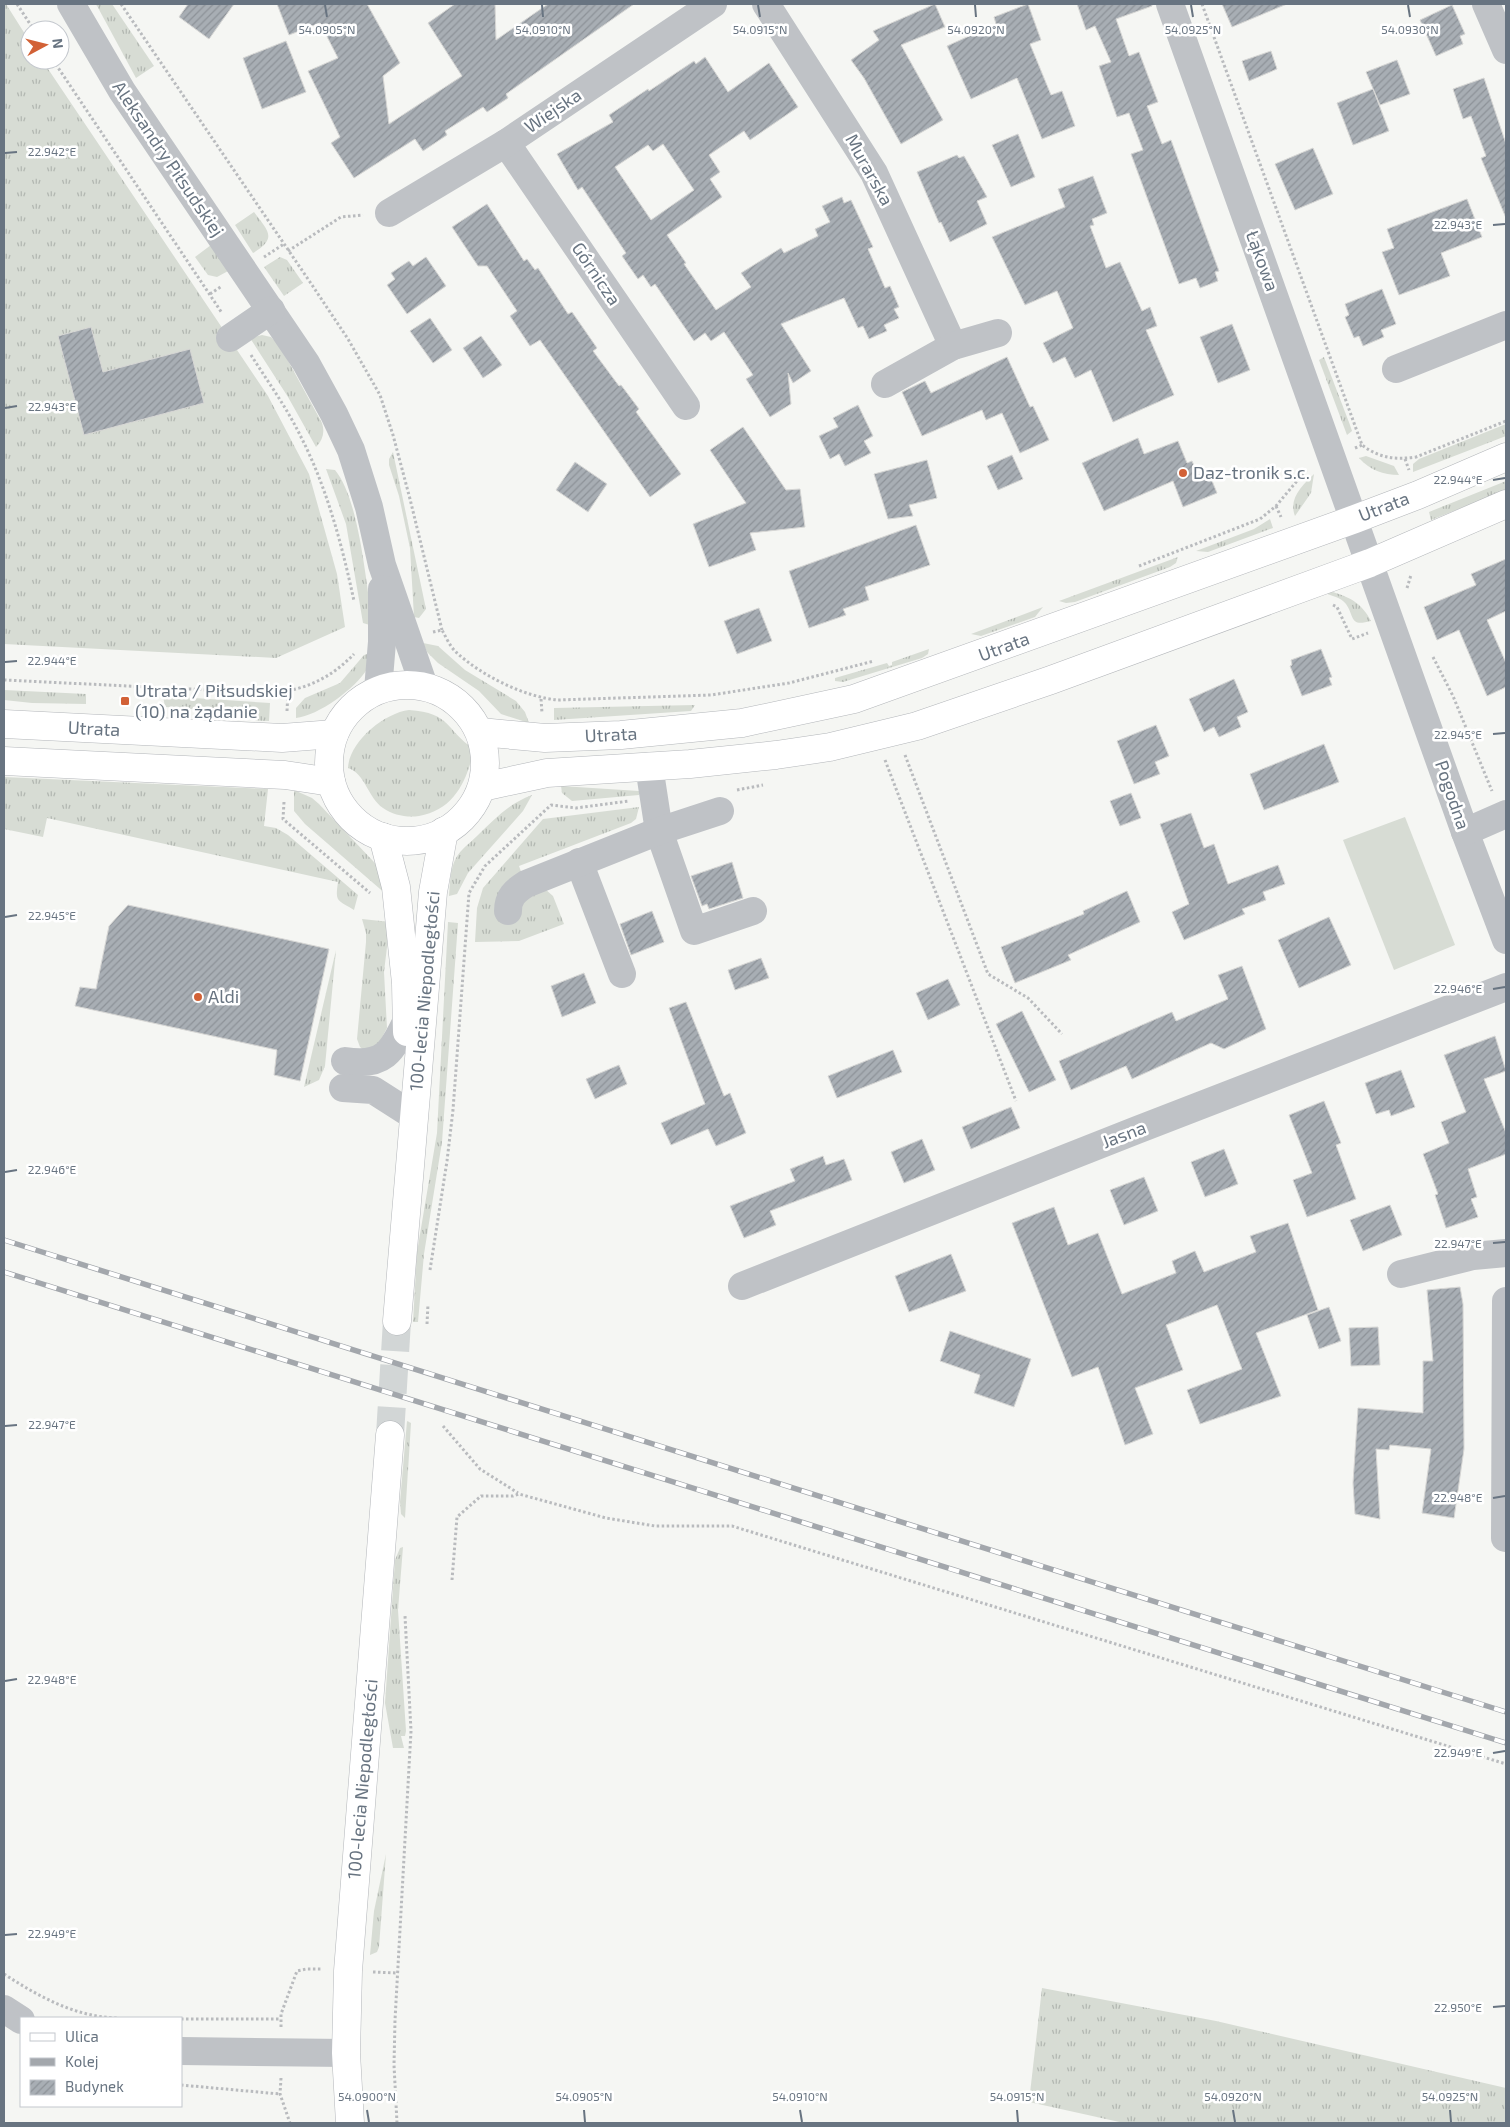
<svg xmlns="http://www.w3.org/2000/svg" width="1510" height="2127" font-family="'Exo 2',sans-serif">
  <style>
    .grass { fill: url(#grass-tufts) }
    .garden { fill: #d7dcd4 }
    .building { fill: url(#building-hatch); stroke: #d7d7d5; fill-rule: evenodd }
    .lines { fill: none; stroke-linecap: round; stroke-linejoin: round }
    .major-tunnel { stroke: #d2d6d6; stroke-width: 28; stroke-dasharray: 28 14; stroke-linecap: butt }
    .major-casing { stroke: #b3b6ba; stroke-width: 29 }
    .path { stroke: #b9bbbe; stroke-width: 3; stroke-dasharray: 2.5 2.5; stroke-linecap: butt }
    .minor { stroke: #bfc2c6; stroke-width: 28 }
    .major { stroke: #fff; stroke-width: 28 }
    .rail-casing { stroke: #a3a7ac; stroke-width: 5.5 }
    .rail { stroke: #fff; stroke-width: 4; stroke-dasharray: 11; stroke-linecap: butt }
    .ticks { fill: none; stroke: #687481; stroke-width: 2 }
    .poi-dot { fill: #d26136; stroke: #fff; stroke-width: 2 }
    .labels { text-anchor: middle; stroke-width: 5; stroke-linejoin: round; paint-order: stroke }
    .street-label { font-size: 18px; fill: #687481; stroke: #fff }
    .poi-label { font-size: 18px; fill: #687481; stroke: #fff; text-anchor: start }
    .ticks-label { font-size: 12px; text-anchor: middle; fill: #687481; stroke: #fff; stroke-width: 5; stroke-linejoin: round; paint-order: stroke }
  </style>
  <defs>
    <pattern id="grass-tufts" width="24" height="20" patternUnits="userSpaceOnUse" patternTransform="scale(1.25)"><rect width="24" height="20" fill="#d7dcd4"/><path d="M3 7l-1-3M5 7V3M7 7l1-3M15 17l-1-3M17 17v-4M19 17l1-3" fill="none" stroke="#b2b7b1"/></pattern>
    <pattern id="building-hatch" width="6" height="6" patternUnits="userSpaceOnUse" patternTransform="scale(1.25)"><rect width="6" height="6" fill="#a8aeb4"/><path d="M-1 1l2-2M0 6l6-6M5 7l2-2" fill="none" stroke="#8d9298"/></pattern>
  </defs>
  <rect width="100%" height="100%" fill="#f5f6f3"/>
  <g class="grass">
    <path d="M4 4H6L30 42V60H42L268 396 309 474 337 574 345 627 276 658 4 644Z"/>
    <path d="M96 4H112L154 66 136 78Z"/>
    <path d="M254 212C268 231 278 238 253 253L235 225Z"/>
    <path d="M211 245 230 270 217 277 208 275 195 257Z"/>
    <path d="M280 257 287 260 303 283 284 296 264 267Z"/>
    <path d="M262 335 271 337 280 346 322 423C325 432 323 440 316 447L288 397 250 338Z"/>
    <path d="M1324 357 1350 425 1352 431 1347 435 1319 360Z"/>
    <path d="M1506 424V436L1413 472V464L1419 459Z"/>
    <path d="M393 452 426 609 419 618 414 617 410 548 399 496 389 465V459Z"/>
    <path d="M1366 456 1394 466 1399 475C1383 475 1370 470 1359 458Z"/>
    <path d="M326 469 335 470C360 500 366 586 373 626L363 623 346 524Z"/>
    <path d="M1314 474 1311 493 1295 516C1288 498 1303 485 1314 474Z"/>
    <path d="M1506 481V490L1431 520 1429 512Z"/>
    <path d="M1270 519 1273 528 1208 552 1196 551 1254 529Z"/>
    <path d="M1178 557 1176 563 1170 567 1075 602 1066 603 1059 601Z"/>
    <path d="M1333 592C1352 598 1362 604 1371 621 1349 627 1355 617 1346 604 1341 597 1331 596 1325 593Z"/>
    <path d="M1043 607 1035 617 981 636 971 634Z"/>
    <path d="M423 643 438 646 465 670 516 701 525 712 529 723 501 714 479 691 438 663 427 652Z"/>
    <path d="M929 649 928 654 922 658 843 682 835 681V678L887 663 889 666 892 665V662Z"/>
    <path d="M371 653C370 658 369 664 367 669 356 688 318 716 296 718V708L305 698 340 683 364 655Z"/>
    <path d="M4 690 86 694V704L32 703 4 700Z"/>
    <path d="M163 696 270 703 269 721C234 720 200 707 165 707Z"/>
    <path d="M695 705 691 711 554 720V708Z"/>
    <path d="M409 710C452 713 445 730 474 749 467 781 454 810 419 816 407 818 393 815 383 808 368 798 365 773 348 768 349 742 384 713 409 710Z"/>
    <path d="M4 777 268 789 264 826 276 828 288 835 358 895 354 910C337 899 335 903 338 882L47 818 43 837 4 829Z"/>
    <path d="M561 786 639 791V795L572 801 562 793Z"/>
    <path d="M294 790 312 798 319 804 373 861 378 867 387 895 305 824 294 811Z"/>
    <path d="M532 795 523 811 468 873 457 894 449 896C450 884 450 869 456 858 461 849 470 843 477 836 495 819 508 804 532 795Z"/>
    <path d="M639 807 636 819 631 823 519 866 523 877 520 900 545 889 553 896 564 924 519 941 475 942 477 908 483 888 543 819Z"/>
    <path d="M362 919 390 922 384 972 387 1028 378 1045 364 1050 360 1047 357 1039 366 942V933Z"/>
    <path d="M448 922 458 923 442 1142 424 1254 418 1322H413L417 1252 437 1133Z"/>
    <path d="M336 950 325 1066 319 1080 304 1087Z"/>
    <path d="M407 1421 411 1423 405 1518 401 1514 400 1502Z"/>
    <path d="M403 1547 398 1610 406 1731 405 1736H401L404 1748H393L385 1703 395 1560 400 1548Z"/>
    <path d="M386 1854 379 1947 377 1952 370 1955 374 1911Z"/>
    <path d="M1042 1988 1216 2021 1506 2088V2123H1124L1029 2102Z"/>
  </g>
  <path class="garden" d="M1405 817 1455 945 1394 970 1343 840Z"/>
  <g class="building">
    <path d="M188 4H234L209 39 179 17Z"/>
    <path d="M277 4H367L400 63 383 76 389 124 462 76 428 23 455 4H495L496 40 548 4H634L506 94 508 98 487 112 483 107 445 131 447 135 423 151 415 139 354 178 331 143 340 137 308 71 338 58 320 23 289 35Z"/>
    <path d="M935 4 945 27 901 45 943 120 901 144 864 78 851 60 879 40 873 31Z"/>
    <path d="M1028 4 1041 40 1030 44 1051 95 1062 91 1075 126 1042 139 1017 78 971 99 947 46 996 24 994 17Z"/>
    <path d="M1077 4H1152V6L1116 19 1129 56 1139 52 1148 76 1158 102 1147 106 1162 144 1171 140 1219 271 1215 272 1218 281 1200 288 1196 278 1179 284 1131 154 1143 150 1129 113 1117 117 1099 66 1111 62 1095 26 1086 30Z"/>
    <path d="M1222 4H1287L1232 27Z"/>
    <path d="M1452 5 1465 34 1460 36 1463 44 1436 56 1420 20Z"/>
    <path d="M286 41 306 92 262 109 243 58Z"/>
    <path d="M1271 51 1277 69 1249 81 1242 61Z"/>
    <path d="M705 57 728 92 769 63 798 107 750 140 744 131 709 155 720 172 710 179 722 197 667 235 686 263 684 264 716 310 751 287 741 273 781 248 784 253 818 236 815 229 830 222 822 206 842 197 844 203 851 200 873 247 868 249 885 288 890 286 899 307 894 309 899 318 884 325 887 331 869 339 863 326 858 328 844 298 781 324 811 371 793 383 788 373 791 404 770 417 746 379 753 375 724 332 711 341 705 333 694 341 655 284 651 287 643 275 638 279 622 256 626 253 582 187 578 190 557 154 613 122 609 115 648 89 649 91 694 61 696 64ZM663 144 694 190 651 220 615 167 648 145 653 151Z"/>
    <path d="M1397 60 1410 94 1380 105 1366 72Z"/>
    <path d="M1484 78 1506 144V218L1481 158 1486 156 1471 116 1463 119 1453 89Z"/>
    <path d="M1373 89 1389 131 1353 145 1337 103Z"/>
    <path d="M1018 134 1035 177 1011 187 992 145Z"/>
    <path d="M1313 148 1333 194 1295 210 1275 164Z"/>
    <path d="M957 155 959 158 964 156 987 197 977 201 987 224 950 242 941 222 939 223 917 172Z"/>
    <path d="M1093 176 1107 213 1092 219 1094 225 1090 226 1106 268 1120 262 1142 311 1150 307 1157 326 1146 330 1174 395 1113 422 1091 370 1075 378 1065 357 1053 363 1043 343 1073 328 1057 291 1025 305 992 237 1065 207 1058 189Z"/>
    <path d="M1467 199 1482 237 1441 253 1450 276 1399 295 1382 252 1394 248 1387 229Z"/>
    <path d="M487 204 524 261 527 259 535 270 538 268 568 314 572 312 597 348 593 351 619 386 621 385 639 409 636 412 681 474 650 497 540 340 530 346 510 316 517 311 487 266H478L452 227Z"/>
    <path d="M426 257 446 286 407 314 387 285 395 279 391 273 409 261 413 266Z"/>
    <path d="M1382 289 1396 324 1381 330 1384 337 1363 346 1359 336 1354 338 1345 317 1349 315 1345 304Z"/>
    <path d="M430 318 452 350 433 363 410 331Z"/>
    <path d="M1232 324 1250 370 1218 383 1200 337Z"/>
    <path d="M91 327 103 372 190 349 204 403 84 435 58 336Z"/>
    <path d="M481 336 502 365 483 378 463 348Z"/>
    <path d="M1007 357 1030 407 1033 406 1049 440 1020 453 1002 413 986 420 982 410 922 436 902 392 925 381 931 393Z"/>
    <path d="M858 405 873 436 864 441 871 453 845 466 839 454 830 459 819 436 838 427 833 418Z"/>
    <path d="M743 427 786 490 800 489 805 527 750 533 756 550 709 567 693 524 746 503 710 450Z"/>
    <path d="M1138 438 1144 454 1178 441 1187 463 1192 461 1198 475 1208 471 1217 493 1183 507 1173 481 1104 511 1082 463Z"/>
    <path d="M1012 455 1023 479 998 490 987 466Z"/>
    <path d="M927 460 937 498 909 505 913 516 888 519 874 474Z"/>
    <path d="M575 462 607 484 588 512 556 490Z"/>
    <path d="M916 525 930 565 865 587 869 600 843 609 846 615 809 628 789 571Z"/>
    <path d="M1506 559V611L1487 620 1506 663V687L1487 696 1459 630 1437 640 1424 607 1476 585 1471 574Z"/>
    <path d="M759 608 772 641 737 654 724 621Z"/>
    <path d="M1321 649 1332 677 1329 678 1332 685 1302 696 1290 666 1292 665 1291 660Z"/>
    <path d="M1234 679 1248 712 1237 717 1241 727 1219 737 1214 727 1204 732 1189 699Z"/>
    <path d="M1156 725 1169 756 1155 762 1160 774 1134 784 1117 741Z"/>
    <path d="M1324 744 1339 782 1264 810 1250 774Z"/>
    <path d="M1131 793 1141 818 1120 826 1110 801Z"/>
    <path d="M1191 813 1204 848 1214 844 1228 884 1278 865 1285 884 1263 892 1266 900 1242 909 1245 914 1184 940 1172 912 1189 904 1160 824Z"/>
    <path d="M732 862 743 898 709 909 707 904 702 906 691 876Z"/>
    <path d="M1127 891 1140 922 1068 955 1071 960 1015 983 1001 947 1084 914 1083 911Z"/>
    <path d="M128 905 329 949 300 1081 274 1075 277 1050 75 1006 80 987 96 989 109 926Z"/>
    <path d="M652 911 664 942 631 955 620 924Z"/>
    <path d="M1329 917 1351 965 1299 988 1278 940Z"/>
    <path d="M761 958 769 978 735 990 728 970Z"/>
    <path d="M1242 966 1266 1029 1224 1049 1211 1043 1132 1079 1126 1066 1071 1090 1059 1061 1172 1012 1176 1021 1228 999 1218 975Z"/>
    <path d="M584 973 596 1003 562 1017 551 986Z"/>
    <path d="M948 979 960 1005 928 1020 916 993Z"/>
    <path d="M686 1002 724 1096 730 1093 746 1133 716 1146 708 1129 671 1145 661 1123 705 1104 669 1008Z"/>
    <path d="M1022 1011 1056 1080 1029 1092 996 1024Z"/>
    <path d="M1495 1036 1506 1071 1484 1079 1506 1133V1154L1468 1169 1477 1197 1471 1199 1478 1217 1446 1228 1435 1195 1438 1194 1423 1154 1449 1143 1441 1122 1466 1112 1444 1055Z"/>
    <path d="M893 1050 902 1072 837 1098 828 1076Z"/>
    <path d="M619 1065 627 1084 595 1099 586 1079Z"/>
    <path d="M1401 1070 1415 1107 1391 1116 1389 1110 1376 1114 1365 1083Z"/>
    <path d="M1324 1101 1341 1143 1336 1145 1356 1199 1307 1217 1293 1180 1312 1173 1289 1115Z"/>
    <path d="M1011 1107 1020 1128 971 1149 962 1127Z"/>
    <path d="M922 1139 935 1170 904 1183 891 1152Z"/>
    <path d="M1224 1149 1238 1184 1205 1197 1191 1162Z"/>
    <path d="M823 1156 826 1165 844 1159 852 1180 770 1211 776 1225 744 1238 730 1206 795 1181 790 1169Z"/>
    <path d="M1144 1177 1158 1211 1124 1225 1110 1190Z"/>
    <path d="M1390 1205 1402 1235 1363 1251 1350 1220Z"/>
    <path d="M1054 1207 1068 1245 1098 1233 1122 1294 1176 1273 1172 1261 1195 1251 1204 1272 1256 1252 1250 1236 1288 1223 1318 1310 1256 1333 1281 1396 1200 1424 1187 1390 1242 1369 1217 1305 1166 1325 1183 1370 1135 1388 1153 1434 1125 1445 1098 1367 1072 1377 1012 1223Z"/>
    <path d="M951 1254 966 1291 909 1312 895 1276Z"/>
    <path d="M1460 1287 1463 1304 1464 1449 1454 1518 1422 1513 1431 1449 1390 1445 1389 1450 1376 1449 1380 1519 1355 1514 1353 1483 1358 1408 1423 1413V1361H1433L1427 1290Z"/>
    <path d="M1329 1307 1341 1341 1319 1349 1307 1315Z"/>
    <path d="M1378 1327 1380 1365 1351 1366 1349 1328Z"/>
    <path d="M950 1331 1031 1359 1014 1407 974 1393 980 1375 940 1361Z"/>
  </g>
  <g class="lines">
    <path class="major-tunnel" d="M390 1435 397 1321"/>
    <defs>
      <g id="major">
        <circle cx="407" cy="763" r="78"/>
        <path d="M4 724 282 738 334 734"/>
        <path d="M480 732 545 738 621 735 742 723 854 699 1355 519 1418 495 1506 457"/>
        <path d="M4 761 285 775 331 782"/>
        <path d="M482 787 547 773 690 764 776 755 830 747 917 726 1051 680 1370 563 1506 504"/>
        <path d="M383 837 396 887 406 983 407 1032"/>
        <path d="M397 1321 433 892 444 831"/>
        <path d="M350 2123 346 2053 348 1971 390 1435"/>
      </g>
    </defs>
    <use href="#major" class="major-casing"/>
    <g class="path">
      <path d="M17 4 34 30"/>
      <path d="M121 4 310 282 348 339 380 395 393 435 410 499 442 630"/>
      <path d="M1202 4 1362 445C1379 458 1395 460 1416 457L1506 421"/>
      <path d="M53 60 222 313"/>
      <path d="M288 251 341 217 363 215"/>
      <path d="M264 257 284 244"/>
      <path d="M210 294 222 286"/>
      <path d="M251 355C268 382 287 408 301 437 327 488 342 545 354 601"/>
      <path d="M1355 448 1362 445"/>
      <path d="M1405 459 1409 470"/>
      <path d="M1276 506 1281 517"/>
      <path d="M1139 566 1260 519 1276 506 1307 469"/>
      <path d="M1407 588 1411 575"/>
      <path d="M1333 605 1337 607 1352 639 1368 633"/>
      <path d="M433 632 442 630C446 637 450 647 457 653 481 675 524 697 558 700L711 695 789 683 874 661"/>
      <path d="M1433 657 1453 696 1492 791"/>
      <path d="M4 680 273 693C305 690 331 678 354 654"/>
      <path d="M541 699 542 713"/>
      <path d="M287 711 288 692"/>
      <path d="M905 755 988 974 1028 998 1062 1034"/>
      <path d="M885 760 1016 1101"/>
      <path d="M737 790 763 785"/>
      <path d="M284 802 283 819 370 893"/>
      <path d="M430 1270 447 1161 453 1110 469 893 485 866 551 805 576 808 629 801"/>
      <path d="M427 1324 428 1304"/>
      <path d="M443 1426 480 1469 518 1493"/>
      <path d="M452 1580 457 1517 481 1496H513L519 1494 606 1518 655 1526H732L1506 1764"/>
      <path d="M373 1972 397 1973"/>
      <path d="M4 1974C38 1996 75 2017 117 2018"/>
      <path d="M181 2019H281"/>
      <path d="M281 2027V2014L297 1971 306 1969H322"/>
      <path d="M281 2078 280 2094 290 2123"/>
      <path d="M181 2085 280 2094"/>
      <path d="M397 2123 394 2065 395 2020 411 1731 405 1616"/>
    </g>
    <g class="minor">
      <path d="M71 4 122 91 306 363 334 414 351 450 369 507 382 565 424 686"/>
      <path d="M766 4 874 173 953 346"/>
      <path d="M1170 4 1465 832 1506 940"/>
      <path d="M1486 4 1506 50"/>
      <path d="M506 143 686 406"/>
      <path d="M389 213 506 143 713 4"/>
      <path d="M230 338 271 310"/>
      <path d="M1396 369 1506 325"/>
      <path d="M885 384 953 346 998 333"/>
      <path d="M378 690 382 642V589"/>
      <path d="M649 766 659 831 694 931 753 911"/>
      <path d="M1465 832 1506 814"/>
      <path d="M579 862 622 974"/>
      <path d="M508 911C508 897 515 891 526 884L659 831 720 811"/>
      <path d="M345 1061C384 1067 392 1052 407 1020"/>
      <path d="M343 1088 373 1090 409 1113"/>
      <path d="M1401 1274 1473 1256 1506 1253"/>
      <path d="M742 1286 1137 1130 1506 987"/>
      <path d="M1505 1538 1506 1301"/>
      <path d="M4 2009 21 2020"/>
      <path d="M181 2051 346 2053"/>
    </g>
    <use href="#major" class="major"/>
    <defs>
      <g id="rail">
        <path d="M4 1240 1506 1712"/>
        <path d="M4 1272 1506 1743"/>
      </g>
    </defs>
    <use href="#rail" class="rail-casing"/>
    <use href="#rail" class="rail"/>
  </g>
  <path class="ticks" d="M325 5 327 17M542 5 543 17M758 5 760 17M975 5 976 17M1191 5 1193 17M1408 5 1410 17M5 153 17 152M1493 225 1505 224M5 408 17 406M1493 480 1505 478M5 662 17 661M1493 734 1505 733M5 917 17 915M1493 989 1505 987M5 1172 17 1170M1493 1243 1505 1242M5 1426 17 1425M1493 1498 1505 1496M5 1681 17 1679M1493 1753 1505 1751M5 1935 17 1934M1493 2007 1505 2006M367 2110 369 2122M584 2110 585 2122M800 2110 802 2122M1017 2110 1018 2122M1233 2110 1235 2122M1450 2110 1451 2122"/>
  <g class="poi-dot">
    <circle cx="1183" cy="473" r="5"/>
    <rect x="120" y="696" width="10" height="10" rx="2.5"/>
    <circle cx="198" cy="997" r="5"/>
  </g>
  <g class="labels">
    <g class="street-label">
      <text transform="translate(553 111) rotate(-34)" y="6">Wiejska</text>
      <text transform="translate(168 159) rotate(56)" y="6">Aleksandry Piłsudskiej</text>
      <text transform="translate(869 170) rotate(61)" y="6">Murarska</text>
      <text transform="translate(1262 261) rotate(70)" y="6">Łąkowa</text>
      <text transform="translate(596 274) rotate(56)" y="6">Górnicza</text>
      <text transform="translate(1384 507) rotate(-21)" y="6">Utrata</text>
      <text transform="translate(1004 647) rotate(-20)" y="6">Utrata</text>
      <text transform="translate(94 729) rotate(3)" y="6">Utrata</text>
      <text transform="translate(611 735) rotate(-3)" y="6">Utrata</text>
      <text transform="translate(1452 795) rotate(71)" y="6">Pogodna</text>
      <text transform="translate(425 991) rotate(-85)" y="6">100-lecia Niepodległości</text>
      <text transform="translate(1124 1135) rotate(-21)" y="6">Jasna</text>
      <text transform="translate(363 1779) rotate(-85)" y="6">100-lecia Niepodległości</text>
    </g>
    <g class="poi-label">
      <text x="1193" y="479">Daz-tronik s.c.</text>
      <text x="135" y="697">Utrata / Piłsudskiej<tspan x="135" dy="21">(10) na żądanie</tspan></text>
      <text x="208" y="1003">Aldi</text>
    </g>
  </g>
  <g class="ticks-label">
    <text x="327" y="34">54.0905°N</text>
    <text x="543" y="34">54.0910°N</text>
    <text x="760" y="34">54.0915°N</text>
    <text x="976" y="34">54.0920°N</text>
    <text x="1193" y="34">54.0925°N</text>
    <text x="1410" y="34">54.0930°N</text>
    <text x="52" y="156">22.942°E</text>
    <text x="1458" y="229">22.943°E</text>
    <text x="52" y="411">22.943°E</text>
    <text x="1458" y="484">22.944°E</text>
    <text x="52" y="665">22.944°E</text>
    <text x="1458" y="739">22.945°E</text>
    <text x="52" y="920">22.945°E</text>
    <text x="1458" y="993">22.946°E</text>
    <text x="52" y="1174">22.946°E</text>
    <text x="1458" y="1248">22.947°E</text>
    <text x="52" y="1429">22.947°E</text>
    <text x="1458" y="1502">22.948°E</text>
    <text x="52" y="1684">22.948°E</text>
    <text x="1458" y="1757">22.949°E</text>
    <text x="52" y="1938">22.949°E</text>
    <text x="1458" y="2012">22.950°E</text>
    <text x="367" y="2101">54.0900°N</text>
    <text x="584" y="2101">54.0905°N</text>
    <text x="800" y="2101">54.0910°N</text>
    <text x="1017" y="2101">54.0915°N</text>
    <text x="1233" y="2101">54.0920°N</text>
    <text x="1450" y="2101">54.0925°N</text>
  </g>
  <rect width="1510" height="2127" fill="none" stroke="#687481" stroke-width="10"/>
  <rect x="20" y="2017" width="162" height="90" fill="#ffffff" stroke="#c3c7cd"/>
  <rect x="30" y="2033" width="25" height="8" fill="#ffffff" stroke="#c3c7cd"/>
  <text x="65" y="2042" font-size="15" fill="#687481">Ulica</text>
  <rect x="30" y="2058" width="25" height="8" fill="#a3a7ac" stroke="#c3c7cd"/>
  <text x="65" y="2067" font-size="15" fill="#687481">Kolej</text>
  <rect x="30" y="2080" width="25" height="15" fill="url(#building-hatch)" stroke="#c3c7cd"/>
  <text x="65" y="2092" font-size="15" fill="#687481">Budynek</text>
  <g transform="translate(45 45) rotate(83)"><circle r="24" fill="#ffffff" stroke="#c3c7cd"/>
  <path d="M0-4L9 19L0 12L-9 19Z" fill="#d26136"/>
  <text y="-8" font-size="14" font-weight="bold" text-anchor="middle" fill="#687481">N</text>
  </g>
</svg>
